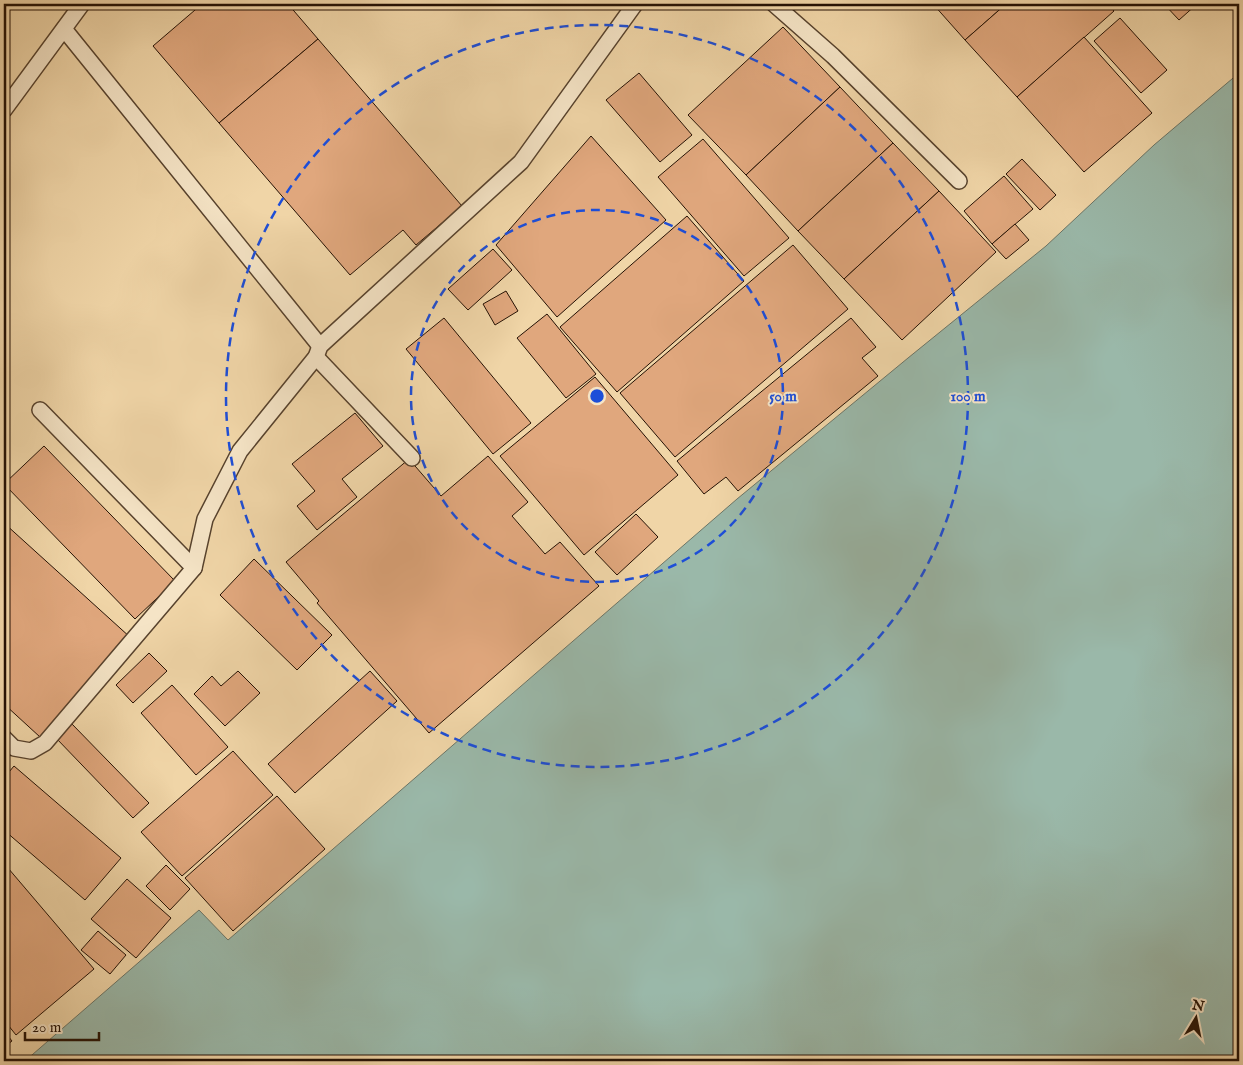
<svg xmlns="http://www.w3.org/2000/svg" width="1243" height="1065" font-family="'IM FELL English',serif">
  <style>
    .water { fill: #9ab8a9; stroke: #6b7567 }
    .building { fill: #e0a77d; stroke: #241104 }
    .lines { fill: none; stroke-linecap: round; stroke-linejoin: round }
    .service-casing { stroke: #57422d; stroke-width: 18 }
    .service { stroke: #f5e4c6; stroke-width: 15 }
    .ring { fill: none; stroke: #1d4ed8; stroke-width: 2.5; stroke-dasharray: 9 6 }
    .centre { fill: #1d4ed8; stroke: #f5e4c6; stroke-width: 2.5 }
    .ring-label { font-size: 15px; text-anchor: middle; font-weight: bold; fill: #1d4ed8; stroke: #f5e4c6; stroke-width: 4; stroke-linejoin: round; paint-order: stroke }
  </style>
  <rect width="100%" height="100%" fill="#f0d5a7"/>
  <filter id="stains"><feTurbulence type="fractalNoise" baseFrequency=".004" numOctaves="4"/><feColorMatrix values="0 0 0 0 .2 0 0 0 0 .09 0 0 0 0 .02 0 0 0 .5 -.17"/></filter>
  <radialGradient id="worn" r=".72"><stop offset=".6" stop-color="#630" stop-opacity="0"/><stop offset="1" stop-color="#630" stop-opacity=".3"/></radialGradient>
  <path class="water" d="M1239 73V1061H25L199 910 228 940 737 499 908 358 1046 246 1154 145Z"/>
  <g class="building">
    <path d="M202 4H288L318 39 219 123 153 46Z"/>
    <path d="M933 4H1006L965 40Z"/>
    <path d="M1006 4H1108L1114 11 1017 97 965 40Z"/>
    <path d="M1164 4H1197L1179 20Z"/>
    <path d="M1120 18 1167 70 1141 93 1094 41Z"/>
    <path d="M783 27 840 87 746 175 688 115Z"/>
    <path d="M1084 37 1152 113 1084 172 1017 97Z"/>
    <path d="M318 39 462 206 416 245 403 230 350 275 219 123Z"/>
    <path d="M639 73 692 135 660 162 606 100Z"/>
    <path d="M840 87 893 143 798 231 746 175Z"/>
    <path d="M591 136 666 220 557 317 496 245Z"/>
    <path d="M703 139 789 238 744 276 658 177Z"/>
    <path d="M893 143 939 191 844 279 798 231Z"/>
    <path d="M1022 159 1056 195 1040 210 1006 174Z"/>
    <path d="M1004 176 1033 209 992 244 964 211Z"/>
    <path d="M939 191 996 252 902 340 844 279Z"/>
    <path d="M687 216 744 281 617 392 560 327Z"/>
    <path d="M1015 224 1029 240 1006 259 992 244Z"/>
    <path d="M793 245 848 309 675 457 620 393Z"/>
    <path d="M493 249 512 270 468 310 448 289Z"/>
    <path d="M506 291 518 311 495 325 483 304Z"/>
    <path d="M547 314 596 374 566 398 517 338Z"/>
    <path d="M444 318 531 423 493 454 406 349Z"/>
    <path d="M851 318 876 347 862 358 878 376 738 491 726 477 704 494 677 461Z"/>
    <path d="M595 377 678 475 584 555 500 456Z"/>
    <path d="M355 413 383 446 342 479 357 497 317 530 297 506 315 491 292 464Z"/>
    <path d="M44 446 175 581 135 619 4 484Z"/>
    <path d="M488 456 528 502 512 516 545 554 560 542 599 586 429 733 317 603 319 601 286 562 409 459 441 496Z"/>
    <path d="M636 514 658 537 617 575 595 552Z"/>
    <path d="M4 523 131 638 40 737 4 704Z"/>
    <path d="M254 559 332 635 297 670 220 595Z"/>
    <path d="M149 653 167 671 133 703 116 685Z"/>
    <path d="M238 671 260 693 225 726 194 694 212 676 221 686Z"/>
    <path d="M370 671 397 701 295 793 268 764Z"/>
    <path d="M172 685 228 747 196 775 141 713Z"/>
    <path d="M71 723 149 803 133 818 56 738Z"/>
    <path d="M233 751 273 795 182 876 141 832Z"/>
    <path d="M14 766 121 858 85 900 5 831 4 832V778Z"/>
    <path d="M277 796 325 849 233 931 185 878Z"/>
    <path d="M166 865 190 889 170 910 146 886Z"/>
    <path d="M8 868 94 969 16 1035 4 1020V871Z"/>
    <path d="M127 879 171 918 136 958 91 919Z"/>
    <path d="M98 931 126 955 110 974 81 950Z"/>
    <path d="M4 1031 12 1041 4 1047Z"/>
  </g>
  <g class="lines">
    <defs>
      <g id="service">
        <path d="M774 4 833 56 959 181"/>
        <path d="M64 29 320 346"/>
        <path d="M4 110 82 4"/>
        <path d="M316 357 412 458"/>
        <path d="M40 410 194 568"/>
        <path d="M4 738 14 748 31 751 45 743 194 568 205 519 240 451 316 357 320 346 521 162 635 4"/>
      </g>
    </defs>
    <use href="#service" class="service-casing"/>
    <use href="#service" class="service"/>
  </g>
  <g class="ring">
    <circle cx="597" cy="396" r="186"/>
    <circle cx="597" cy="396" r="371"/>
  </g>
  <circle cx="597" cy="396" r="8" class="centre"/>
  <g class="ring-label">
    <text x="783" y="401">50 m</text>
    <text x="968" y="401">100 m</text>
  </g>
  <rect width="1243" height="1065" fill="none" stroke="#f0d5a7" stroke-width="20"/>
  <rect x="5" y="5" width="1233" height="1055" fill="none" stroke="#241104" stroke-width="2.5"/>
  <rect x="10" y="10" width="1223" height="1045" fill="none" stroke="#241104"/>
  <g transform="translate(1196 1018) rotate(10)" stroke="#f5e4c6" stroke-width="4" paint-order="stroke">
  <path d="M0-4L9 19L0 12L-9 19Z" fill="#241104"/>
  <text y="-8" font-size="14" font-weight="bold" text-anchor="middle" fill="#241104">N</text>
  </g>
  <path d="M25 1032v8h74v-8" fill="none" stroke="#241104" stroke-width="2.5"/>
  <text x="32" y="1032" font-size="15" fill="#241104" stroke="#f5e4c6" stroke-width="4" paint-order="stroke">20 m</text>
  <rect width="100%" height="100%" filter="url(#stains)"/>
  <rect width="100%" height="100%" fill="url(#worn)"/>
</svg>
